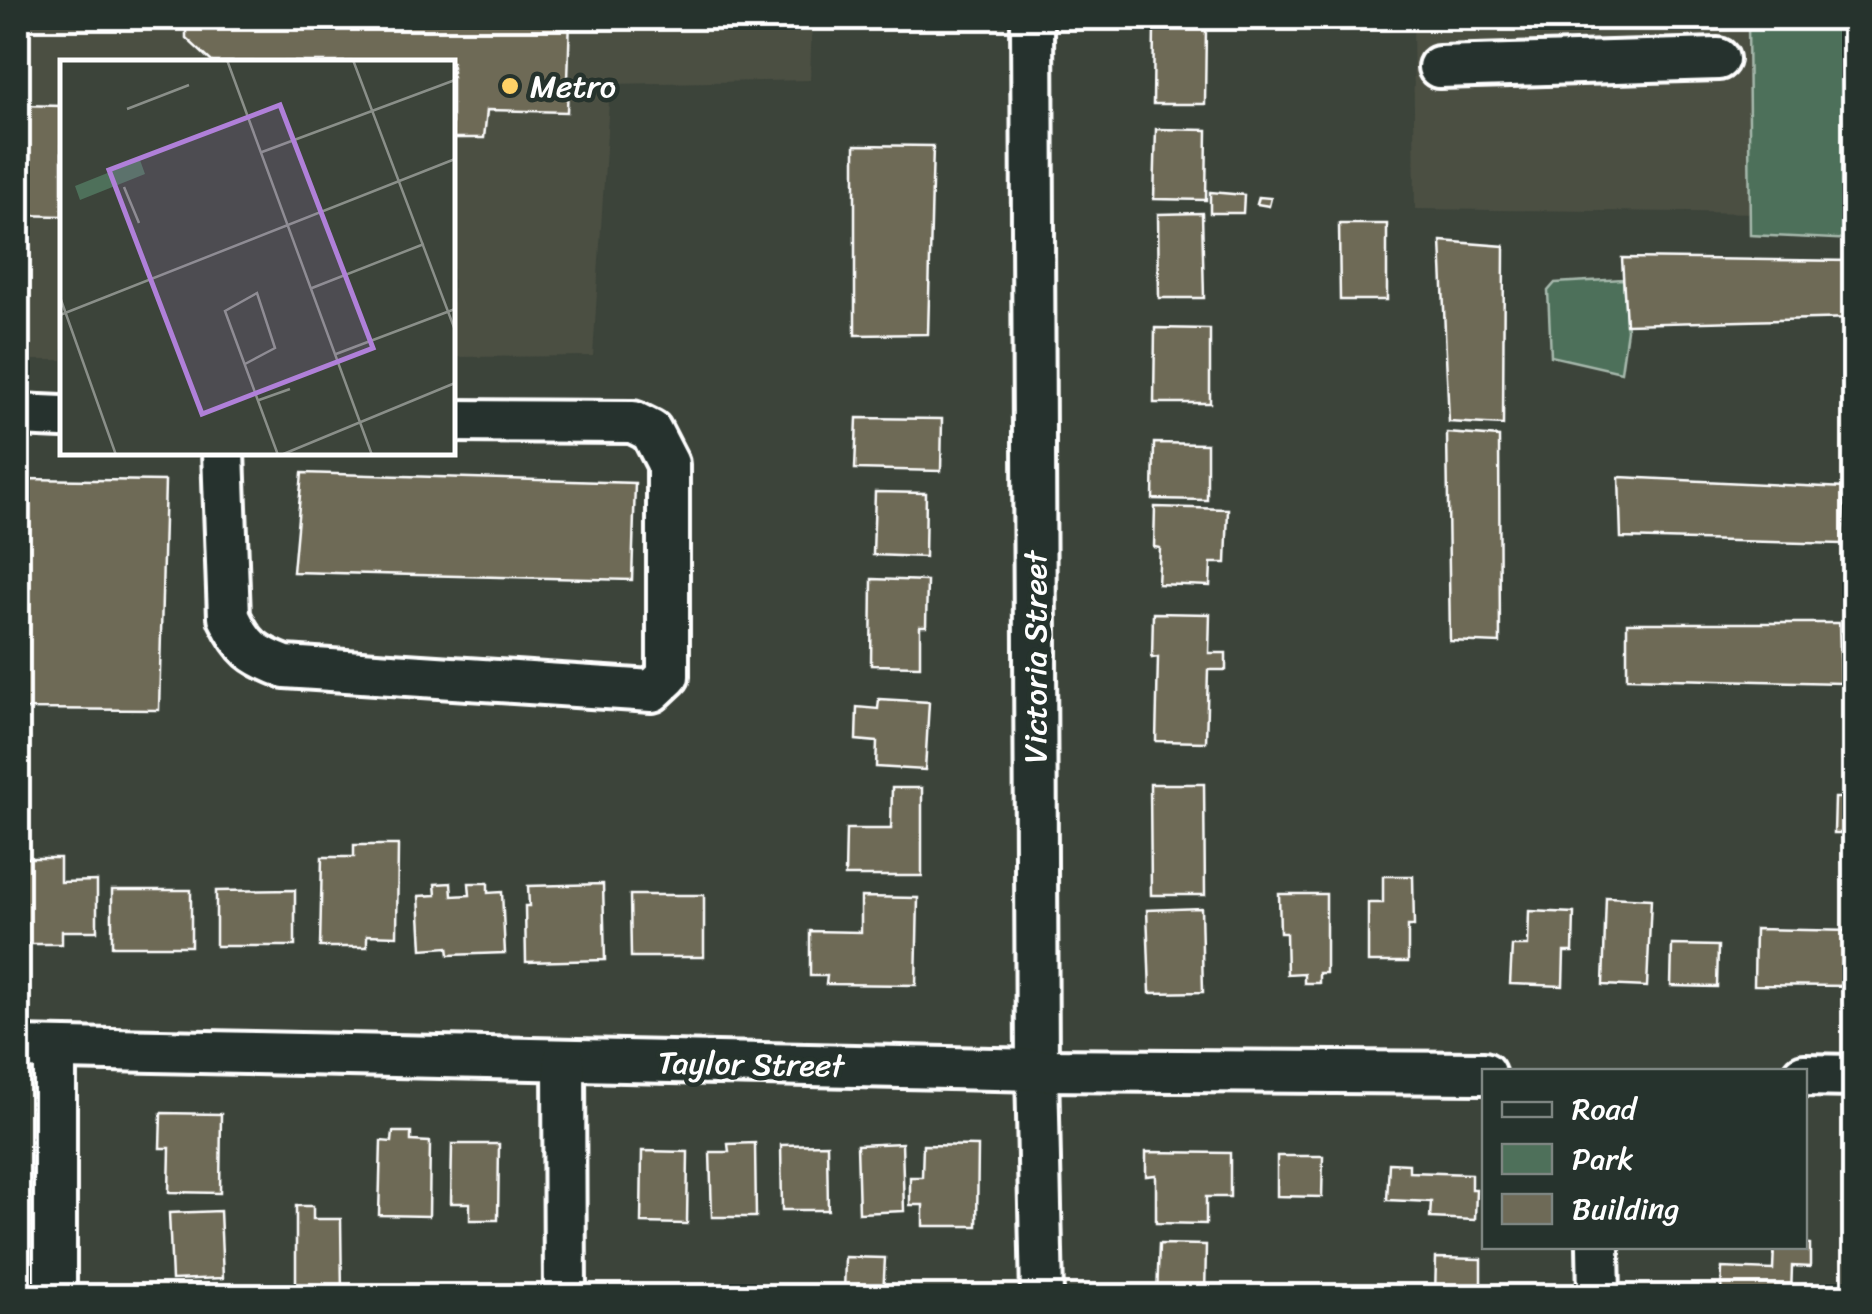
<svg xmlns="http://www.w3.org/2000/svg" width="1872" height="1314" font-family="Sriracha,sans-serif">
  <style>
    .built { fill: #4b4f43 }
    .green { fill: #4e705a; stroke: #a6b8ac; stroke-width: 2.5 }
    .building { fill: #6e6a57; stroke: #fff; stroke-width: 2.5 }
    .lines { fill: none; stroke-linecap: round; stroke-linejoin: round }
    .minor-casing { stroke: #fff; stroke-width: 48 }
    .minor { stroke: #26332d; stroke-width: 40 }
    .poi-dot { fill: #ffd166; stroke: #26332d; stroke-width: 4 }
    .labels { text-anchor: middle; stroke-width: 9; stroke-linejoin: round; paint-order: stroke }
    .poi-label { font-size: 32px; fill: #fff; stroke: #26332d; text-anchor: start }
    .street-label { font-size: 32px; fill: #fff; stroke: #26332d }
    .inset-road { fill: none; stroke: #8a8f89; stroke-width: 2.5 }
    .view { fill: #b080d9; fill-opacity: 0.15; stroke: #b080d9; stroke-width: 5 }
    .inset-edge { fill: none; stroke: #fff; stroke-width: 5 }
  </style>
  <rect width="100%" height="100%" fill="#3c443a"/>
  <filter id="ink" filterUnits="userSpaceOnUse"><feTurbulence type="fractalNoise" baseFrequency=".01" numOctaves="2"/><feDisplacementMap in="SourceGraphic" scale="20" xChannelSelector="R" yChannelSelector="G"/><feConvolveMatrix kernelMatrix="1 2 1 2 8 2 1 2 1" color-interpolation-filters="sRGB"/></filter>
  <g filter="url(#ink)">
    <g class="built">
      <path d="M18 18H812L810 80 610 84 593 356 453 357 452 62H62V360H18Z"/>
      <path d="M1413 18H1854V214L1415 209Z"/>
    </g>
    <g class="green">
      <path d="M1748 18H1854V240L1750 235Z"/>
      <path d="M1623 279 1627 330 1621 372 1551 356 1548 291 1555 283Z"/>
    </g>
    <g class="building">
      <path d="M186 18H570L567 112 487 110 484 138H452V62H212L186 38Z"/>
      <path d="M1154 26 1206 27 1205 104H1153Z"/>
      <path d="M18 105 62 106V216L18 215Z"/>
      <path d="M1156 129 1207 130 1206 200 1154 199Z"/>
      <path d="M855 145 933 146 928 334 855 335Z"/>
      <path d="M1210 192 1244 195 1243 213H1210Z"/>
      <path d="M1259 197 1271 198 1269 206 1257 204Z"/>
      <path d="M1202 213 1204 298H1159L1158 214Z"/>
      <path d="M1339 224H1387V300H1340Z"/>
      <path d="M1441 241 1504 246 1503 425 1449 422Z"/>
      <path d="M1622 258 1854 261V318L1626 324Z"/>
      <path d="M1155 328 1210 329V403H1154Z"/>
      <path d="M857 418 942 419 941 471 855 469Z"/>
      <path d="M1447 433 1499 437 1500 643 1450 641Z"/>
      <path d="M1154 443 1207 444V500L1153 499Z"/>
      <path d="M302 473 635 483 632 580 293 572Z"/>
      <path d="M1619 477 1845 488 1842 544 1621 538Z"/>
      <path d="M22 479 165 481 159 710 18 709Z"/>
      <path d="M875 492 926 493 925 557 873 555Z"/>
      <path d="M1155 507 1228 509 1226 563H1211L1210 586 1158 584 1160 548 1154 547Z"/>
      <path d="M872 579 927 581 926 626H920V666L871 665Z"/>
      <path d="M1153 613 1210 614 1209 653H1226V670H1208L1206 742 1156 741 1158 657 1152 658Z"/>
      <path d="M1627 623H1839L1841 683 1627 678Z"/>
      <path d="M879 699 929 702 925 770 876 767 877 742 856 740 857 707 878 709Z"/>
      <path d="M1150 784H1204L1205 895H1151Z"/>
      <path d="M892 788H922V876H845L846 829H891Z"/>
      <path d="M1835 798H1854V848H1850L1851 833H1834Z"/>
      <path d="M354 845H398L397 936 367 935V947H320L322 857H354Z"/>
      <path d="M18 858H60V882L97 881V931H62V944H18Z"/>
      <path d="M1383 876H1413L1414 926H1408V962H1368V903H1383Z"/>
      <path d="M451 883 452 896 470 895 469 883H488V893L502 892 505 953 449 955 448 947 422 949 419 896 436 895 435 884Z"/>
      <path d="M603 884 605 960 526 962 525 906H529L528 886Z"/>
      <rect x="112" y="890" width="79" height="56"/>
      <path d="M295 890V946H216V891Z"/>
      <path d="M1279 894H1326V973H1319V983H1304V973L1287 974 1286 933H1280Z"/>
      <path d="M630 895H704V957H631Z"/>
      <path d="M861 897 918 898 916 985 826 984 827 976H810V931L861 932Z"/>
      <path d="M1606 897 1651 899 1647 987 1603 985Z"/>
      <path d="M1201 908 1203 992 1150 993 1147 910Z"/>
      <path d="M1529 911 1574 913 1573 952H1564L1563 986 1510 984 1512 946H1528Z"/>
      <path d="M1755 929 1854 931V986L1754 985Z"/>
      <path d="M1672 945 1718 946 1717 987 1671 986Z"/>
      <path d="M161 1113 221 1114 220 1193 169 1192 170 1148H160Z"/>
      <path d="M393 1132H411V1141L430 1142 429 1216 379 1215 381 1141 392 1142Z"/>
      <path d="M755 1143 756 1217H712L710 1152H729L728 1144Z"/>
      <path d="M902 1143 904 1211 859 1213 857 1145Z"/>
      <path d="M452 1144H499L498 1220H470V1203H451Z"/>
      <path d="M827 1144 828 1210H782L781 1145Z"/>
      <path d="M923 1145 978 1146 977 1226H923V1205H910V1177H922Z"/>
      <path d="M642 1151 688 1152 687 1224 641 1223Z"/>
      <path d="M1146 1152 1230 1153V1197H1206V1224L1156 1223V1175L1146 1176Z"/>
      <path d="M1277 1156H1323L1322 1197 1277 1196Z"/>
      <path d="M1389 1163 1409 1164V1172L1471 1174V1189H1476L1475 1220 1430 1218 1431 1202 1387 1200Z"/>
      <path d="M296 1206H313V1219H341L342 1296H296Z"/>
      <path d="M220 1211 223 1278 172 1280 169 1213Z"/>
      <path d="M1804 1243 1810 1244V1267L1792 1266 1791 1296H1721L1722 1268 1773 1270 1774 1246H1804Z"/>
      <path d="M1159 1244 1206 1245 1205 1296H1157Z"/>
      <path d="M845 1257 885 1258 883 1296H844Z"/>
      <path d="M1436 1258 1481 1259V1296H1435Z"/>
    </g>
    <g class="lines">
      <defs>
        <g id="minor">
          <path d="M1032 18 1037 1070 1042 1296"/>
          <path d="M1439 67 1718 59"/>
          <path d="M18 415 62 417"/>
          <path d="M223 452 229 617C244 648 253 655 285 667L652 691 668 676V464L651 431 633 422 452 421"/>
          <path d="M18 1048 1037 1070 1484 1073"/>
          <path d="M55 1049V1296"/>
          <path d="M564 1060 565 1296"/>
          <path d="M1804 1075 1854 1076"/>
          <path d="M1598 1246 1599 1296"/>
        </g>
      </defs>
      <use href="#minor" class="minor-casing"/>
      <use href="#minor" class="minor"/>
    </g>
  </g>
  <circle class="poi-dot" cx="510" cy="86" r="10"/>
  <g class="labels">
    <g class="poi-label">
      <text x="530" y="97">Metro</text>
    </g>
    <g class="street-label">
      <text transform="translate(1035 657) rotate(-90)" y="11">Victoria Street</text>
      <text transform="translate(751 1064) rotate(1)" y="11">Taylor Street</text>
    </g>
  </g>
  <g transform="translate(60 60)">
    <rect width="395" height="395" fill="#3c443a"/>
    <path d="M80 100 85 114 20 140 15 126Z" fill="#4e705a"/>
    <path class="inset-road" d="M167 0 312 395M293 0 395 270M67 49 129 25M202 92 395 20M64 127 79 163M252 228 364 184M0 237 56 395M0 255 395 99M276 294 395 249M185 304 215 288 197 233 165 251 218 395M199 340 230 329M221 395 395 323"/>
    <path class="view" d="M220 45 313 288 142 354 49 110Z"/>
    <rect width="395" height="395" class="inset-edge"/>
  </g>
  <rect width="1872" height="1314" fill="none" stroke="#26332d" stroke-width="60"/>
  <rect x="30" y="30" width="1812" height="1254" fill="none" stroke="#fff" stroke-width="4" filter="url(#ink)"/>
  <rect x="1482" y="1069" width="325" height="180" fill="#26332d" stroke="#7d8581" stroke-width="2.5"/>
  <rect x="1502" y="1102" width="50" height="15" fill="#26332d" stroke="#7d8581" stroke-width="2.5"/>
  <text x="1572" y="1119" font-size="30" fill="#ffffff">Road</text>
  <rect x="1502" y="1144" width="50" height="30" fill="#4e705a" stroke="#7d8581" stroke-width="2.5"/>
  <text x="1572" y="1169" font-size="30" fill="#ffffff">Park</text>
  <rect x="1502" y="1194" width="50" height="30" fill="#6e6a57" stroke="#7d8581" stroke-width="2.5"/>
  <text x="1572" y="1219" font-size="30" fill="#ffffff">Building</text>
</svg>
